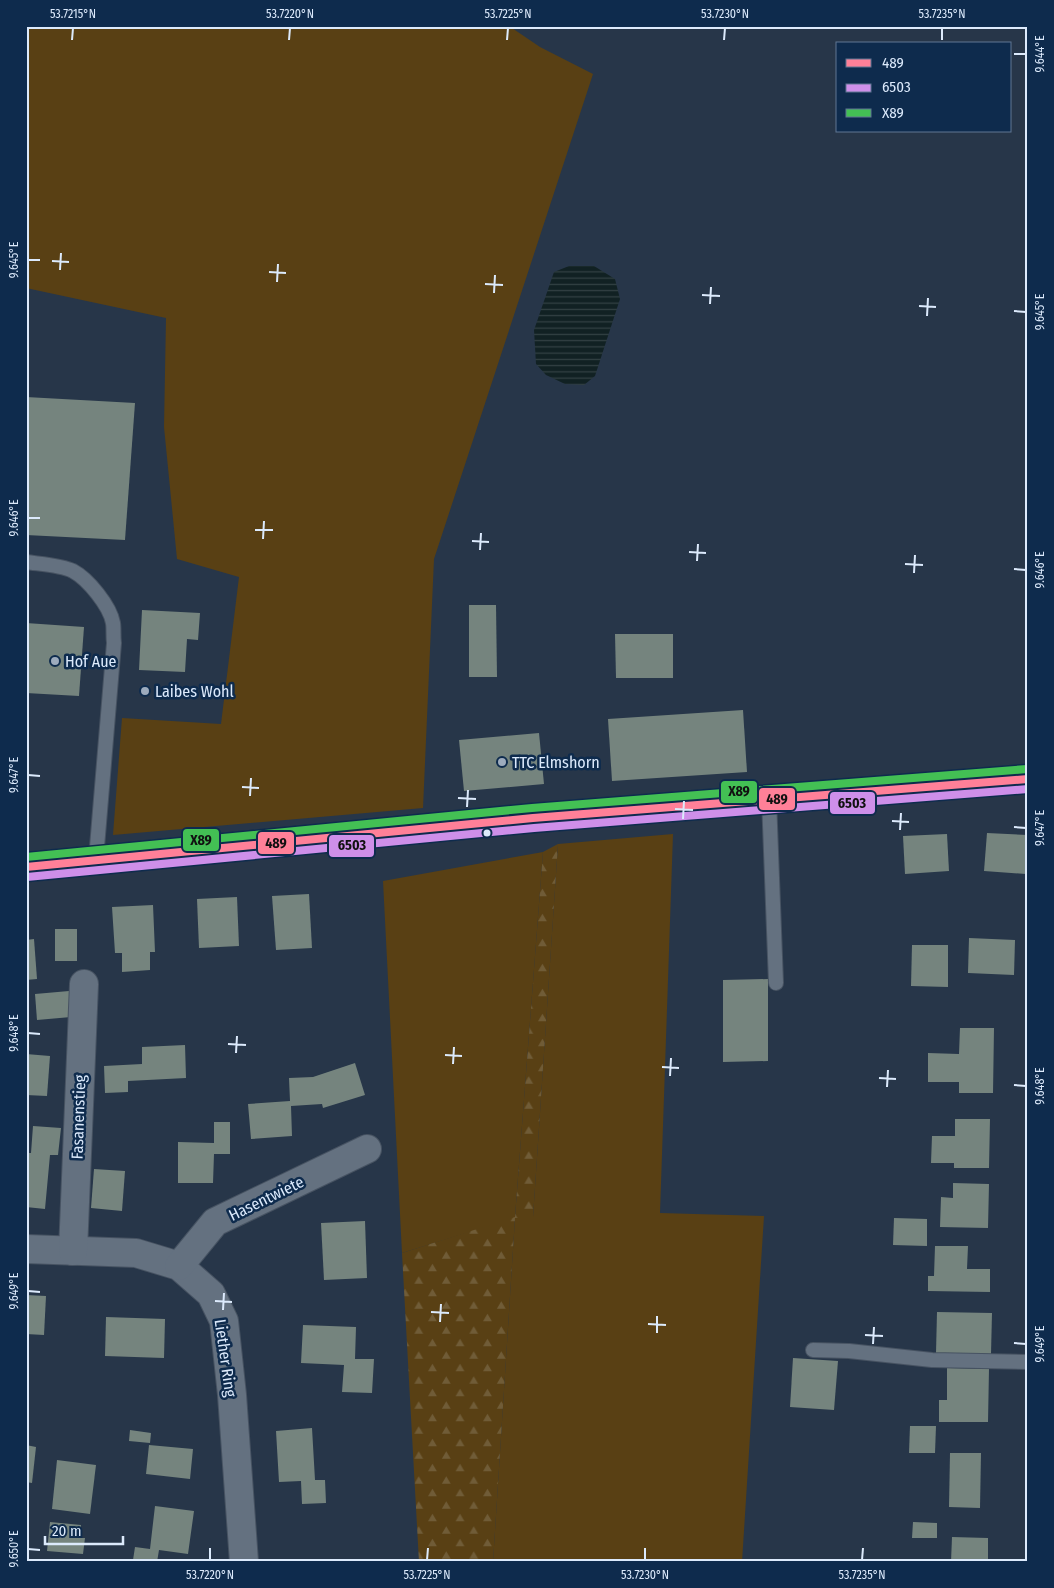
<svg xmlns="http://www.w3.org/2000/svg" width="1054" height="1588" font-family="'Fira Sans Condensed',sans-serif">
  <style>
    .green { fill: #594014 }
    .forest { fill: url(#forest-firs) }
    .water { fill: url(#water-rules) }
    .building { fill: #75847e }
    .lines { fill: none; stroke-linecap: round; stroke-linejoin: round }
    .lane-casing { stroke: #475362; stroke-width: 16 }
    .street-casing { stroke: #475362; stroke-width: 30 }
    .primary-casing { stroke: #475362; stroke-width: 30 }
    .lane { stroke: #647180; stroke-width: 14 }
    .street { stroke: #647180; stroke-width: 28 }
    .primary { stroke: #627081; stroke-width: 28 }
    .bus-1-casing { stroke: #0e2b4d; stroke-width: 11 }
    .bus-2-casing { stroke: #0e2b4d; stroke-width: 11 }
    .bus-3-casing { stroke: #0e2b4d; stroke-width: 11 }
    .bus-1 { stroke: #ff8098; stroke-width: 8 }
    .bus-2 { stroke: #ce8fe9; stroke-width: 8 }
    .bus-3 { stroke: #43c054; stroke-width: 8 }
    .ticks { fill: none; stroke: #dceafc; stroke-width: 2 }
    .poi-dot { fill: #9dabbd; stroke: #0e2b4d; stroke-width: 2 }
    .bus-dot { fill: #dceafc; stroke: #0e2b4d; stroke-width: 2 }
    .labels { text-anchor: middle; stroke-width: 5; stroke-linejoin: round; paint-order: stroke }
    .poi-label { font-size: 16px; fill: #dceafc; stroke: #0e2b4d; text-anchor: start }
    .street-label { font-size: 16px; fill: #dceafc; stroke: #0e2b4d }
    .line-badge { stroke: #0e2b4d; stroke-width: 2 }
    .pale-badge-label { font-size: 14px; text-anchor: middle; font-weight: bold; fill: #111 }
    .neatline { fill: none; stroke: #dceafc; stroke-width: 2 }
    .ticks-label { font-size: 12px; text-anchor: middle; fill: #dceafc }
  </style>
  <defs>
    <pattern id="forest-firs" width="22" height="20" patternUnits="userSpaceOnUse" patternTransform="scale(1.25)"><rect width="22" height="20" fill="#594014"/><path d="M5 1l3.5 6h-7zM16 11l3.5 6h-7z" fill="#705c37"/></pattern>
    <pattern id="water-rules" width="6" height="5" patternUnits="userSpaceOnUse" patternTransform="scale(1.25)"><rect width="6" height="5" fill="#112123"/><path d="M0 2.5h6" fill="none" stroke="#334144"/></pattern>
  </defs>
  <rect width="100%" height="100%" fill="#273649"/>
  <g class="green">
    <path d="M26 26H509L540 47 593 74 434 559 423 808 113 835 122 718 221 724 239 577 177 559 164 427 166 318 26 288Z"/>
    <path d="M673 834 660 1213 764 1216 742 1562H493L515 1218 402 1253 383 881 543 852 515 1217H533L558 844Z"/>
  </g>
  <path class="forest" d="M558 844 533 1217 515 1218 493 1562H419L402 1253 515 1217 543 852Z"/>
  <path class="water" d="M569 266H594L615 279 620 299 595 376 584 385 565 384 546 375 536 364 534 330 554 272Z"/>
  <g class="building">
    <path d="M26 397 135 403 125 540 26 535Z"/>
    <path d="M469 605H496L497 677H469Z"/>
    <path d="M142 610 200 613 198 640 187 639 185 672 139 670Z"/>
    <path d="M26 623 84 627 79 696 26 693Z"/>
    <path d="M615 634H673V678H616Z"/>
    <path d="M743 710 747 772 612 781 608 719Z"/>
    <path d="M539 733 544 784 464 791 459 740Z"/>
    <path d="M987 833 1028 835 1026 874 984 871Z"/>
    <path d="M947 834 949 871 905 874 903 836Z"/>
    <path d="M309 894 312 948 276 950 272 896Z"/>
    <path d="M237 897 239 946 199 948 197 899Z"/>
    <path d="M153 905 155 952H150V970L122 972V953H115L112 907Z"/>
    <rect x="55" y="929" width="22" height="32"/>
    <path d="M969 938 1015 940 1014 975 968 973Z"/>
    <path d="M34 939 37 979 26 980V940Z"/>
    <path d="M912 945H948V987L911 986Z"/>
    <path d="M768 979V1061L723 1062V980Z"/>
    <path d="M69 991 71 1017 37 1020 35 994Z"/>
    <path d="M960 1028H994L993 1093H959V1082H928V1053L959 1054Z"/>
    <path d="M185 1045 186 1078 128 1081V1092L105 1093 104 1066 142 1064V1047Z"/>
    <path d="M26 1054 50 1056 47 1096 26 1095Z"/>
    <path d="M355 1063 365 1095 323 1108 322 1104 291 1106 292 1136 251 1139 248 1104 290 1101 289 1078 313 1077Z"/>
    <path d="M955 1119H990L989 1168H954V1163H931L932 1136H955Z"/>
    <path d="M214 1122H230V1154H214L213 1183H178V1142L214 1143Z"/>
    <path d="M33 1126 61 1128 58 1155H50L45 1209 26 1207V1153H31Z"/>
    <path d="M94 1169 125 1171 122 1211 91 1208Z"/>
    <path d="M953 1183 989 1184 988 1228 940 1227 941 1197 953 1198Z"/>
    <path d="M894 1218 927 1219V1246L893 1245Z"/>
    <path d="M365 1221 367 1278 324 1280 321 1223Z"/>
    <path d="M935 1246H968L967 1269H990V1292L928 1291V1276H934Z"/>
    <path d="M26 1295 46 1296 44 1335 26 1334Z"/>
    <path d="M937 1312 992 1313 991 1354 936 1353Z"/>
    <path d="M106 1317 165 1319 164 1358 105 1356Z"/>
    <path d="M303 1325 356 1327 355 1359H374L372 1393 342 1392 344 1365 301 1363Z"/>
    <path d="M793 1358 838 1361 834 1410 790 1407Z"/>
    <path d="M947 1368 989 1369 988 1422H939V1400H947Z"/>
    <path d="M910 1426H936L935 1453H909Z"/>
    <path d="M312 1428 315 1480H325L326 1503 302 1504 301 1481 279 1482 276 1431Z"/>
    <path d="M130 1430 151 1433 150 1443 129 1441Z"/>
    <path d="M26 1445 36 1447 32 1483 26 1482Z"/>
    <path d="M149 1445 193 1449 190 1479 146 1474Z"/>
    <path d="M950 1453H981L980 1508 949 1507Z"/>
    <path d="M57 1460 96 1465 90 1514 52 1509Z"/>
    <path d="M155 1506 194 1511 188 1554 159 1550 157 1562 133 1560 135 1547 150 1549Z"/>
    <path d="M50 1522 81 1525 80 1538H85L83 1554 47 1551Z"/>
    <path d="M913 1522 937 1523V1538H912Z"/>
    <path d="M952 1537 988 1538V1562H951Z"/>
  </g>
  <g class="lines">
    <defs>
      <g id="lane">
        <path d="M26 562C39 564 61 565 73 571 88 579 110 606 113 623 114 629 113 636 114 643L96 859"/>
        <path d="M769 799 776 983"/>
        <path d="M813 1350 849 1351 932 1360 1028 1362"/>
      </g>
      <g id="street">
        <path d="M26 1249 136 1253 179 1266 211 1294 224 1321 232 1395 244 1562"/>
        <path d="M73 1251 84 984"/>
        <path d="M179 1266 215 1222 367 1149"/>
      </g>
      <path id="primary" d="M26 867 533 818 1028 779"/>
    </defs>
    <use href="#lane" class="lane-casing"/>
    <use href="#street" class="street-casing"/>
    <use href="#primary" class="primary-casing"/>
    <use href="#lane" class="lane"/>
    <use href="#street" class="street"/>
    <use href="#primary" class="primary"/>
    <defs>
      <path id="bus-1" d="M26 867 533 818 1028 779"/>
      <path id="bus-2" d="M27 877 534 828 1028 789"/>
      <path id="bus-3" d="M26 857 532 808 1027 769"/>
    </defs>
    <use href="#bus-1" class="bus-1-casing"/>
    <use href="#bus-2" class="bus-2-casing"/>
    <use href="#bus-3" class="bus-3-casing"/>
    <use href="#bus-1" class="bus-1"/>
    <use href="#bus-2" class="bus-2"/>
    <use href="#bus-3" class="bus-3"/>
  </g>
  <path class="ticks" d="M72 40 73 28M289 40 290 28M507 40 508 28M724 40 725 28M942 40V28M1014 54H1026M28 260H40M52 261 69 262M60 270 61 253M269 272 286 273M277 282 278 264M485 284 503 285M494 293 495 275M702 295 720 296M710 304 711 287M919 306 936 307M1014 311 1026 312M927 316 928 298M28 518H40M255 530H273M263 539 264 521M472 541 489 542M480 550 481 533M689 552 706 553M697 561 698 544M905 564 923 565M1014 569 1026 570M914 573 915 555M28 775 40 776M242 787 259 788M250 796 251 778M458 798 476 799M467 807 468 790M675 809 693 810M683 819 684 801M892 821 909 822M1014 827 1026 828M900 830 901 813M28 1033 40 1034M228 1044 246 1045M236 1053 237 1036M445 1055 462 1056M453 1064 454 1047M662 1067 679 1068M670 1076 671 1058M879 1078 896 1079M1014 1085 1026 1086M887 1087 888 1070M28 1291 40 1292M215 1301 232 1302M223 1310 224 1293M431 1312 449 1313M440 1322 441 1304M648 1324 666 1325M657 1333V1316M865 1335 883 1336M1014 1343 1026 1344M873 1344 874 1327M28 1549 40 1550M210 1560V1548M427 1560 428 1548M645 1560V1548M862 1560 863 1548"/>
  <g class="poi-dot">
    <circle cx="55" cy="661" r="5"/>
    <circle cx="145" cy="691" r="5"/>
    <circle cx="502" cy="762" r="5"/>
  </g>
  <circle class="bus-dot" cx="487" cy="833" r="4.5"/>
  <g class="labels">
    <g class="poi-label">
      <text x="65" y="667">Hof Aue</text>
      <text x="155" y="697">Laibes Wohl</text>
      <text x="512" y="768">TTC Elmshorn</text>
    </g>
    <g class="street-label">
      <text transform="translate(78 1117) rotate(-88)" y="6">Fasanenstieg</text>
      <text transform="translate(266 1198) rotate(-26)" y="6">Hasentwiete</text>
      <text transform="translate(226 1358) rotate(82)" y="6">Liether Ring</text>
    </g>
  </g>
  <g class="line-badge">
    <rect x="720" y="780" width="38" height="24" rx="5" fill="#43c054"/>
    <rect x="758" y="787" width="38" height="24" rx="5" fill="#ff8098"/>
    <rect x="829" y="791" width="47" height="24" rx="5" fill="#ce8fe9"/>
    <rect x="182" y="828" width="38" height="24" rx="5" fill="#43c054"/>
    <rect x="257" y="831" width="38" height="24" rx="5" fill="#ff8098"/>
    <rect x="328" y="834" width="47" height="24" rx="5" fill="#ce8fe9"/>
  </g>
  <g class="pale-badge-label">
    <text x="739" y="796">X89</text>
    <text x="777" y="804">489</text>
    <text x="852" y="808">6503</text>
    <text x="201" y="845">X89</text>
    <text x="276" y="848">489</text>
    <text x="352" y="850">6503</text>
  </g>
  <rect width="1054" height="1588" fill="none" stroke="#0e2b4d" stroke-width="55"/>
  <rect x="836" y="42" width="175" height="90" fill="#0e2b4d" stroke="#607793"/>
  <rect x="846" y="59" width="25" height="8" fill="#ff8098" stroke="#607793"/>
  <text x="882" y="68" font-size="15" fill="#dceafc">489</text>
  <rect x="846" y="84" width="25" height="8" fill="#ce8fe9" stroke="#607793"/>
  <text x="882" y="92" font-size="15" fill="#dceafc">6503</text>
  <rect x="846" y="109" width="25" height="8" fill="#43c054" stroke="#607793"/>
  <text x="882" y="118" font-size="15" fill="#dceafc">X89</text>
  <path d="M45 1536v8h78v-8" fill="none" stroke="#dceafc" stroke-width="2.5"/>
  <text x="52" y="1536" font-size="15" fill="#dceafc" stroke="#0e2b4d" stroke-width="4" paint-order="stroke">20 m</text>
  <rect x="28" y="28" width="998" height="1532" class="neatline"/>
  <g class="ticks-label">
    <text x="73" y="18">53.7215°N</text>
    <text x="290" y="18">53.7220°N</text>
    <text x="508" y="18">53.7225°N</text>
    <text x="725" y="18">53.7230°N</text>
    <text x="942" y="18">53.7235°N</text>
    <text transform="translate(1040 54) rotate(-90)" y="4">9.644°E</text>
    <text transform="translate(14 260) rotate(-90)" y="4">9.645°E</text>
    <text transform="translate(1040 312) rotate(-90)" y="4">9.645°E</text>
    <text transform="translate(14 518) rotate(-90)" y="4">9.646°E</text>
    <text transform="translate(1040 570) rotate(-90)" y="4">9.646°E</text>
    <text transform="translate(14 775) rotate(-90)" y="4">9.647°E</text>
    <text transform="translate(1040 828) rotate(-90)" y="4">9.647°E</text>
    <text transform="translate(14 1033) rotate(-90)" y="4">9.648°E</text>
    <text transform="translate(1040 1086) rotate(-90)" y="4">9.648°E</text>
    <text transform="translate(14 1291) rotate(-90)" y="4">9.649°E</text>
    <text transform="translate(1040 1344) rotate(-90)" y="4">9.649°E</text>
    <text transform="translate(14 1549) rotate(-90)" y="4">9.650°E</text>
    <text x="210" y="1579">53.7220°N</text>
    <text x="427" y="1579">53.7225°N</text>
    <text x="645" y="1579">53.7230°N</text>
    <text x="862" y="1579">53.7235°N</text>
  </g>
</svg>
